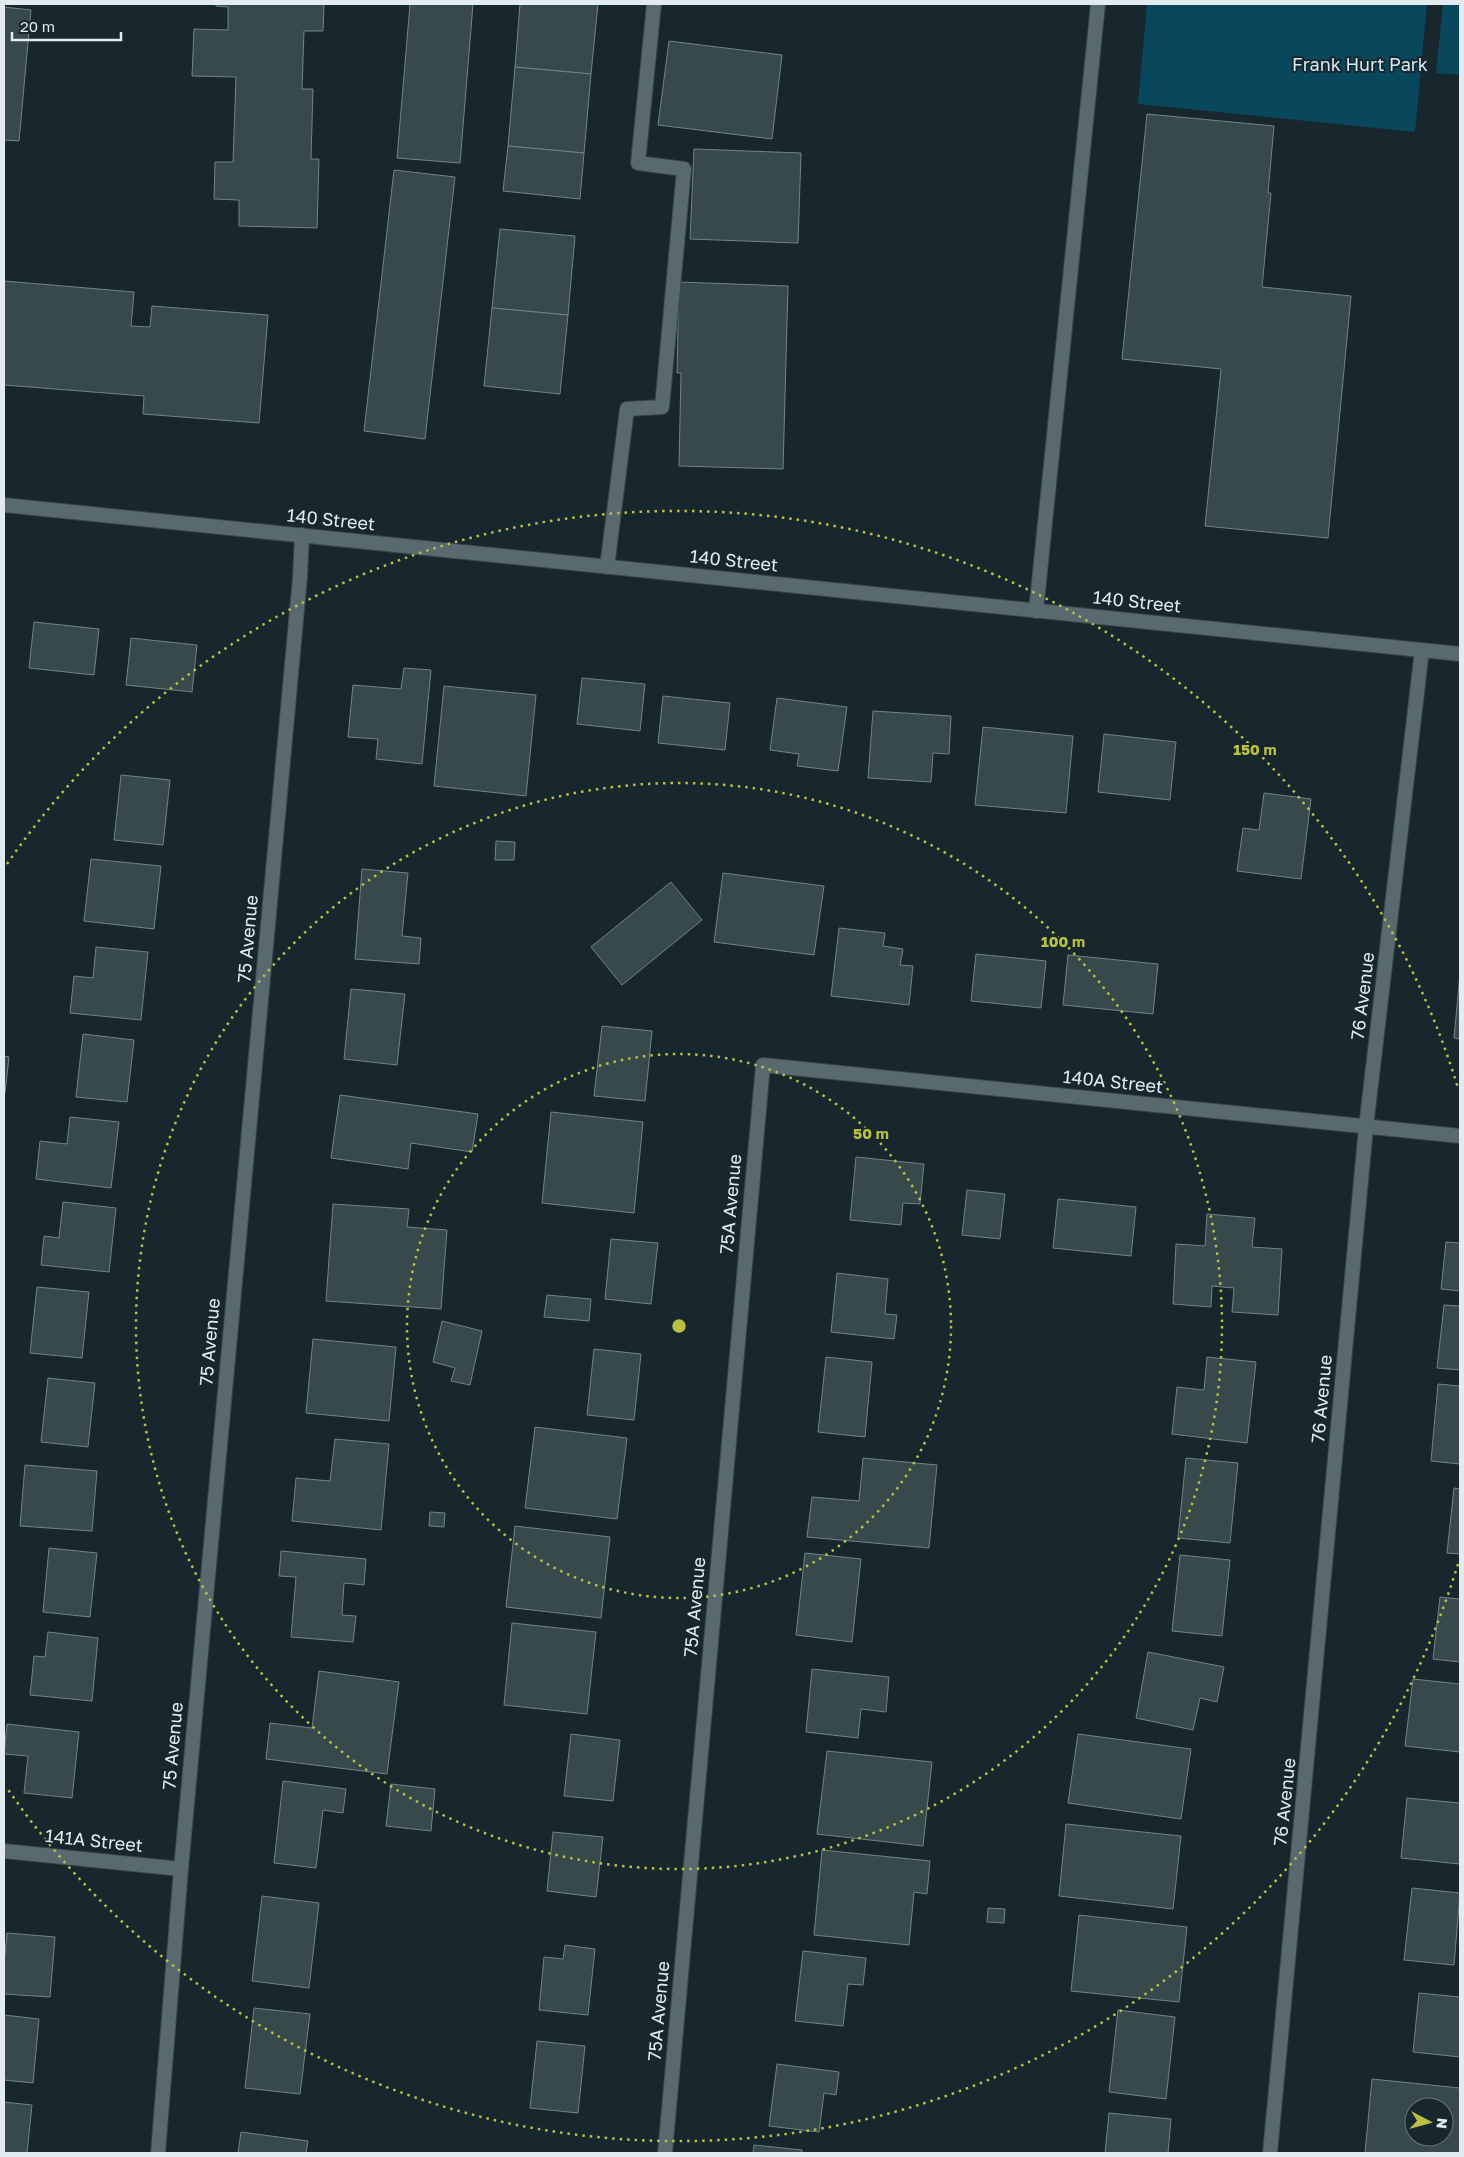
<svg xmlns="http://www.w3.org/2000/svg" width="1464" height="2157" font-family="'Golos Text',sans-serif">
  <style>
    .green { fill: #09475c }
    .building { fill: #37494b; stroke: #718486; fill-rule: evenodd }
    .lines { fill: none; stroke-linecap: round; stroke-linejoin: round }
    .service-casing { stroke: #394449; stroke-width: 16 }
    .minor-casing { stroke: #394449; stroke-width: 16 }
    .secondary-casing { stroke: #394449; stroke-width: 16 }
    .service { stroke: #596970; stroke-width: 14 }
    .minor { stroke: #596970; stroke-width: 14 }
    .secondary { stroke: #596970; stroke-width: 14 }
    .ring { fill: none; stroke: #bbc044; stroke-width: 2.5; stroke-dasharray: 2.5 5 }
    .labels { text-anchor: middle; stroke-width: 4; stroke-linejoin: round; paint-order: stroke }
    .park-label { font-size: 18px; fill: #d2e8f2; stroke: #18262d }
    .street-label { font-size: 18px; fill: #e2ebef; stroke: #18262d }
    .centre { fill: #bbc044; stroke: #18262d; stroke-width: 2.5 }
    .ring-label { font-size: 15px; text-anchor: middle; font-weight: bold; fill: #bbc044; stroke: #18262d; stroke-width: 4; stroke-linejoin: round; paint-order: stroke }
  </style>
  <rect width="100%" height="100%" fill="#18262d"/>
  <g class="green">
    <path d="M1147 4H1427L1415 132 1138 104Z"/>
    <path d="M1443 4H1460V75L1436 73Z"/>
  </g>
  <g class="building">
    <path d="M216 4H324L323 31H304L302 89H313L311 159H319L317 228 239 226V200L214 199 215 162H233L236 77 192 76 194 29 228 30V7L216 6Z"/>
    <path d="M410 4H473L460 163 397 158Z"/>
    <path d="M520 4H598L591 74 515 67Z"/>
    <path d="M4 7 31 10 19 141 4 140Z"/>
    <path d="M669 41 782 55 772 139 658 125Z"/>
    <path d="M515 67 591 74 584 153 508 146Z"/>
    <path d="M1147 114 1274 126 1268 193H1271L1262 287 1351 296 1328 538 1205 526 1221 369 1122 359Z"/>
    <path d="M508 146 584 153 580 199 503 191Z"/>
    <path d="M694 149 801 153 798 243 690 239Z"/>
    <path d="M394 170 455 177 425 439 364 431Z"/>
    <path d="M500 229 575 236 568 315 492 308Z"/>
    <path d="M4 281 134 292 131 326 150 327 152 306 268 315 259 423 143 414 144 396 4 385Z"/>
    <path d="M679 282 788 286 783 469 679 466 681 373H677Z"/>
    <path d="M492 308 568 315 560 394 484 386Z"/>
    <path d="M34 622 99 629 94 675 29 668Z"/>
    <path d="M131 638 197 645 192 692 126 685Z"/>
    <path d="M404 668 431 670 422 764 376 759 378 739 348 737 353 685 401 689Z"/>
    <path d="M582 678 645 684 640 731 577 724Z"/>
    <path d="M444 686 536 695 526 796 434 786Z"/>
    <path d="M663 696 730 703 725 750 658 743Z"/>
    <path d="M777 698 847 707 838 771 797 766 799 754 770 750Z"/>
    <path d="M873 711 951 716 949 754 933 753 931 782 868 778Z"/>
    <path d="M983 727 1073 736 1066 813 975 805Z"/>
    <path d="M1104 734 1176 742 1170 800 1098 792Z"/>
    <path d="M121 775 170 780 163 845 114 840Z"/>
    <path d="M1264 793 1311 799 1301 879 1237 871 1243 828 1259 830Z"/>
    <path d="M496 841 515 842 514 860H495Z"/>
    <path d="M91 859 161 866 154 929 84 921Z"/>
    <path d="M362 869 408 873 402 936 421 938 419 964 355 959Z"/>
    <path d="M723 873 824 886 814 955 714 942Z"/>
    <path d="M671 882 702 920 622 985 591 947Z"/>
    <path d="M839 928 885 933 883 946 903 949 900 965 913 966 909 1005 831 996Z"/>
    <path d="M96 947 148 952 141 1020 70 1013 74 976 93 978Z"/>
    <path d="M976 954 1046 961 1041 1008 971 1001Z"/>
    <path d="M1068 955 1158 964 1153 1014 1063 1005Z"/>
    <path d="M1460 974V1039L1454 1038Z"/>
    <path d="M351 989 405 994 397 1065 344 1059Z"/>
    <path d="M602 1026 652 1031 645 1101 594 1096Z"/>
    <path d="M83 1034 134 1040 127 1102 76 1097Z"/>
    <path d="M4 1056 9 1057 5 1093H4Z"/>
    <path d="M340 1095 478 1114 472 1152 411 1143 408 1169 331 1158Z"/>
    <path d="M551 1112 643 1122 634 1213 542 1203Z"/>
    <path d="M70 1117 119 1122 111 1188 36 1179 40 1141 67 1144Z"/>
    <path d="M856 1157 924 1164 920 1204 903 1203 901 1225 850 1220Z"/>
    <path d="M967 1190 1005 1194 1000 1239 962 1235Z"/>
    <path d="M1058 1199 1136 1207 1131 1256 1053 1248Z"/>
    <path d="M63 1202 116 1208 109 1272 41 1265 44 1236 59 1238Z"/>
    <path d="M333 1204 409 1209 407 1227 447 1230 441 1309 326 1301Z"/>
    <path d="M1207 1214 1255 1218 1252 1247 1282 1249 1278 1315 1232 1312 1234 1288 1212 1286 1211 1307 1173 1304 1176 1244 1205 1246Z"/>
    <path d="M611 1239 658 1243 651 1304 605 1299Z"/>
    <path d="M1446 1242 1460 1243V1291L1441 1289Z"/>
    <path d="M837 1273 888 1279 885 1314 897 1315 894 1339 831 1332Z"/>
    <path d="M37 1287 89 1292 82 1358 30 1353Z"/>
    <path d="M547 1295 591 1299 589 1321 544 1317Z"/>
    <path d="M1444 1305 1460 1306V1370L1437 1368Z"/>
    <path d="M442 1321 482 1331 470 1385 451 1381 455 1368 433 1362Z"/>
    <path d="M313 1339 396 1347 389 1421 306 1413Z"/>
    <path d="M594 1349 641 1354 634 1420 587 1415Z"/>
    <path d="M826 1357 872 1362 865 1437 818 1432Z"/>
    <path d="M1207 1357 1256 1362 1247 1443 1172 1434 1177 1387 1204 1390Z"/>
    <path d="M48 1378 95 1383 88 1447 41 1442Z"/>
    <path d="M1438 1384 1460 1386V1464L1431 1461Z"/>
    <path d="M535 1427 627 1438 617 1519 525 1508Z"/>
    <path d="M335 1439 389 1444 381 1530 292 1521 296 1478 330 1481Z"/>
    <path d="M863 1458 937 1465 929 1548 807 1537 812 1497 859 1501Z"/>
    <path d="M1186 1458 1238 1463 1230 1543 1178 1538Z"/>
    <path d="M25 1465 97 1471 92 1531 20 1526Z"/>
    <path d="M1454 1488 1460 1489V1554L1447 1553Z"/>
    <path d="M430 1512 445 1513 444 1527 429 1526Z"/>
    <path d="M515 1526 610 1537 601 1618 506 1607Z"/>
    <path d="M49 1548 97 1553 90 1617 43 1612Z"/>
    <path d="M281 1551 366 1559 364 1585 344 1583 342 1615 356 1616 353 1642 291 1637 296 1577 279 1576Z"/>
    <path d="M805 1553 861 1559 852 1642 796 1635Z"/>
    <path d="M1180 1555 1230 1560 1222 1636 1172 1631Z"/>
    <path d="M1440 1597 1460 1599V1662L1433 1659Z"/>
    <path d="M512 1623 596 1632 587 1714 504 1705Z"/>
    <path d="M48 1632 98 1638 92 1701 30 1695 34 1656 45 1657Z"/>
    <path d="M1148 1652 1224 1667 1217 1702 1200 1698 1193 1730 1136 1718Z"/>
    <path d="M812 1669 889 1677 886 1712 861 1709 858 1738 806 1732Z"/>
    <path d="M319 1671 399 1682 387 1774 266 1759 270 1723 312 1728Z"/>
    <path d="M1413 1679 1460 1684V1752L1405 1746Z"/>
    <path d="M7 1724 79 1732 72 1798 24 1793 28 1756 4 1754Z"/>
    <path d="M571 1734 620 1740 613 1801 564 1796Z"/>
    <path d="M1078 1734 1191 1749 1181 1819 1068 1803Z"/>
    <path d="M827 1751 932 1762 923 1846 817 1834Z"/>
    <path d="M283 1781 346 1789 343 1813 323 1810 316 1868 274 1863Z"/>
    <path d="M391 1784 435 1789 431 1831 386 1826Z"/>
    <path d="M1407 1798 1460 1803V1864L1401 1858Z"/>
    <path d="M1066 1824 1181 1836 1173 1909 1059 1896Z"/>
    <path d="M553 1832 603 1837 596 1897 547 1891Z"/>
    <path d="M822 1850 930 1861 927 1894 914 1892 909 1945 814 1935Z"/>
    <path d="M1412 1888 1460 1893 1454 1965 1404 1960Z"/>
    <path d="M262 1896 319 1903 309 1988 252 1981Z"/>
    <path d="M988 1908 1005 1909 1004 1923 987 1922Z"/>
    <path d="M1079 1915 1187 1927 1179 2002 1071 1991Z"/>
    <path d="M7 1933 55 1937 50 1997 4 1994V1963Z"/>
    <path d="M565 1945 595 1949 588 2015 539 2010 544 1957 563 1959Z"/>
    <path d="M803 1951 866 1958 863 1985 848 1984 843 2026 795 2021Z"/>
    <path d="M1419 1993 1460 1997V2057L1413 2052Z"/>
    <path d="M254 2008 310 2014 300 2094 245 2088Z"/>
    <path d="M1118 2010 1175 2017 1166 2099 1109 2092Z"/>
    <path d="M4 2015 39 2019 33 2083 4 2080Z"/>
    <path d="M537 2041 585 2046 578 2113 530 2108Z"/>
    <path d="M777 2064 839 2072 836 2095 824 2093 819 2132 769 2126Z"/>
    <path d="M1372 2079 1460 2088V2153H1365ZM1414 2107H1444V2137H1414Z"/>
    <path d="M4 2102 32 2105 27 2153H4Z"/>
    <path d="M1109 2113 1171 2119 1168 2153H1105Z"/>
    <path d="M241 2132 308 2141 306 2153H238Z"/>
    <path d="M754 2145 802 2150V2153H753Z"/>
  </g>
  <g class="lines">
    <defs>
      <g id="service">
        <path d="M607 567 627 409 662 407 684 169 638 163 654 4"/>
        <path d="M1036 611 1098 4"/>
      </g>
      <g id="minor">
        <path d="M4 1851 181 1869"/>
        <path d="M158 2153 181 1869 300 577 302 535"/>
        <path d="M665 2153 763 1065 1460 1136"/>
        <path d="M1270 2153 1366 1127 1422 650"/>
      </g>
      <path id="secondary" d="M4 505 1460 654"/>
    </defs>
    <use href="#service" class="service-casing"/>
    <use href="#minor" class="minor-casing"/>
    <use href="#secondary" class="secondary-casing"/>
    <use href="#service" class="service"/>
    <use href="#minor" class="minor"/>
    <use href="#secondary" class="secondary"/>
  </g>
  <g class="ring">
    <circle cx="679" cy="1326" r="272"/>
    <circle cx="679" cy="1326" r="543"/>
    <path d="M1458 1564A815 815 0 0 1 7 1788M7 864A815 815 0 0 1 1458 1088"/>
  </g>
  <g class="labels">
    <g class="park-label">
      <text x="1360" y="71">Frank Hurt Park</text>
    </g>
    <g class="street-label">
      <text transform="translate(331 520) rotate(6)" y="6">140 Street</text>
      <text transform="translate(734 561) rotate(6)" y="6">140 Street</text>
      <text transform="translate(1137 602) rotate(6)" y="6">140 Street</text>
      <text transform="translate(248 939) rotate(-85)" y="6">75 Avenue</text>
      <text transform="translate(1363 996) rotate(-83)" y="6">76 Avenue</text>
      <text transform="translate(1113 1082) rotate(6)" y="6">140A Street</text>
      <text transform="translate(731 1204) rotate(-85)" y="6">75A Avenue</text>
      <text transform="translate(210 1342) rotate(-85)" y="6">75 Avenue</text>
      <text transform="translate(1322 1399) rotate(-85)" y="6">76 Avenue</text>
      <text transform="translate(695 1607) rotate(-85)" y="6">75A Avenue</text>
      <text transform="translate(173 1746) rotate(-85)" y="6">75 Avenue</text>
      <text transform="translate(1285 1802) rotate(-84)" y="6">76 Avenue</text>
      <text transform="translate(94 1841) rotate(6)" y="6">141A Street</text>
      <text transform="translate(659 2011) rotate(-85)" y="6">75A Avenue</text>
    </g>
  </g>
  <circle cx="679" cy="1326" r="8" class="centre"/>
  <g class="ring-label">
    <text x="1255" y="755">150 m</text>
    <text x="1063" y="947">100 m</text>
    <text x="871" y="1139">50 m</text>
  </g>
  <rect width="1464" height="2157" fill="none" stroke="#e2ebef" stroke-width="10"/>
  <g transform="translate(1429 2122) rotate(96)"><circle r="24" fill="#18262d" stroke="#69757b"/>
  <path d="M0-4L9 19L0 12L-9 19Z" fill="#bbc044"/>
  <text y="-8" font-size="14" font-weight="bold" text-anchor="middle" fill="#e2ebef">N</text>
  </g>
  <path d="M12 32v8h109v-8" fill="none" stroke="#e2ebef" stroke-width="2.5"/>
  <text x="20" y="32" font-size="15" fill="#e2ebef" stroke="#18262d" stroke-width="4" paint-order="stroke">20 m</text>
</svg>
